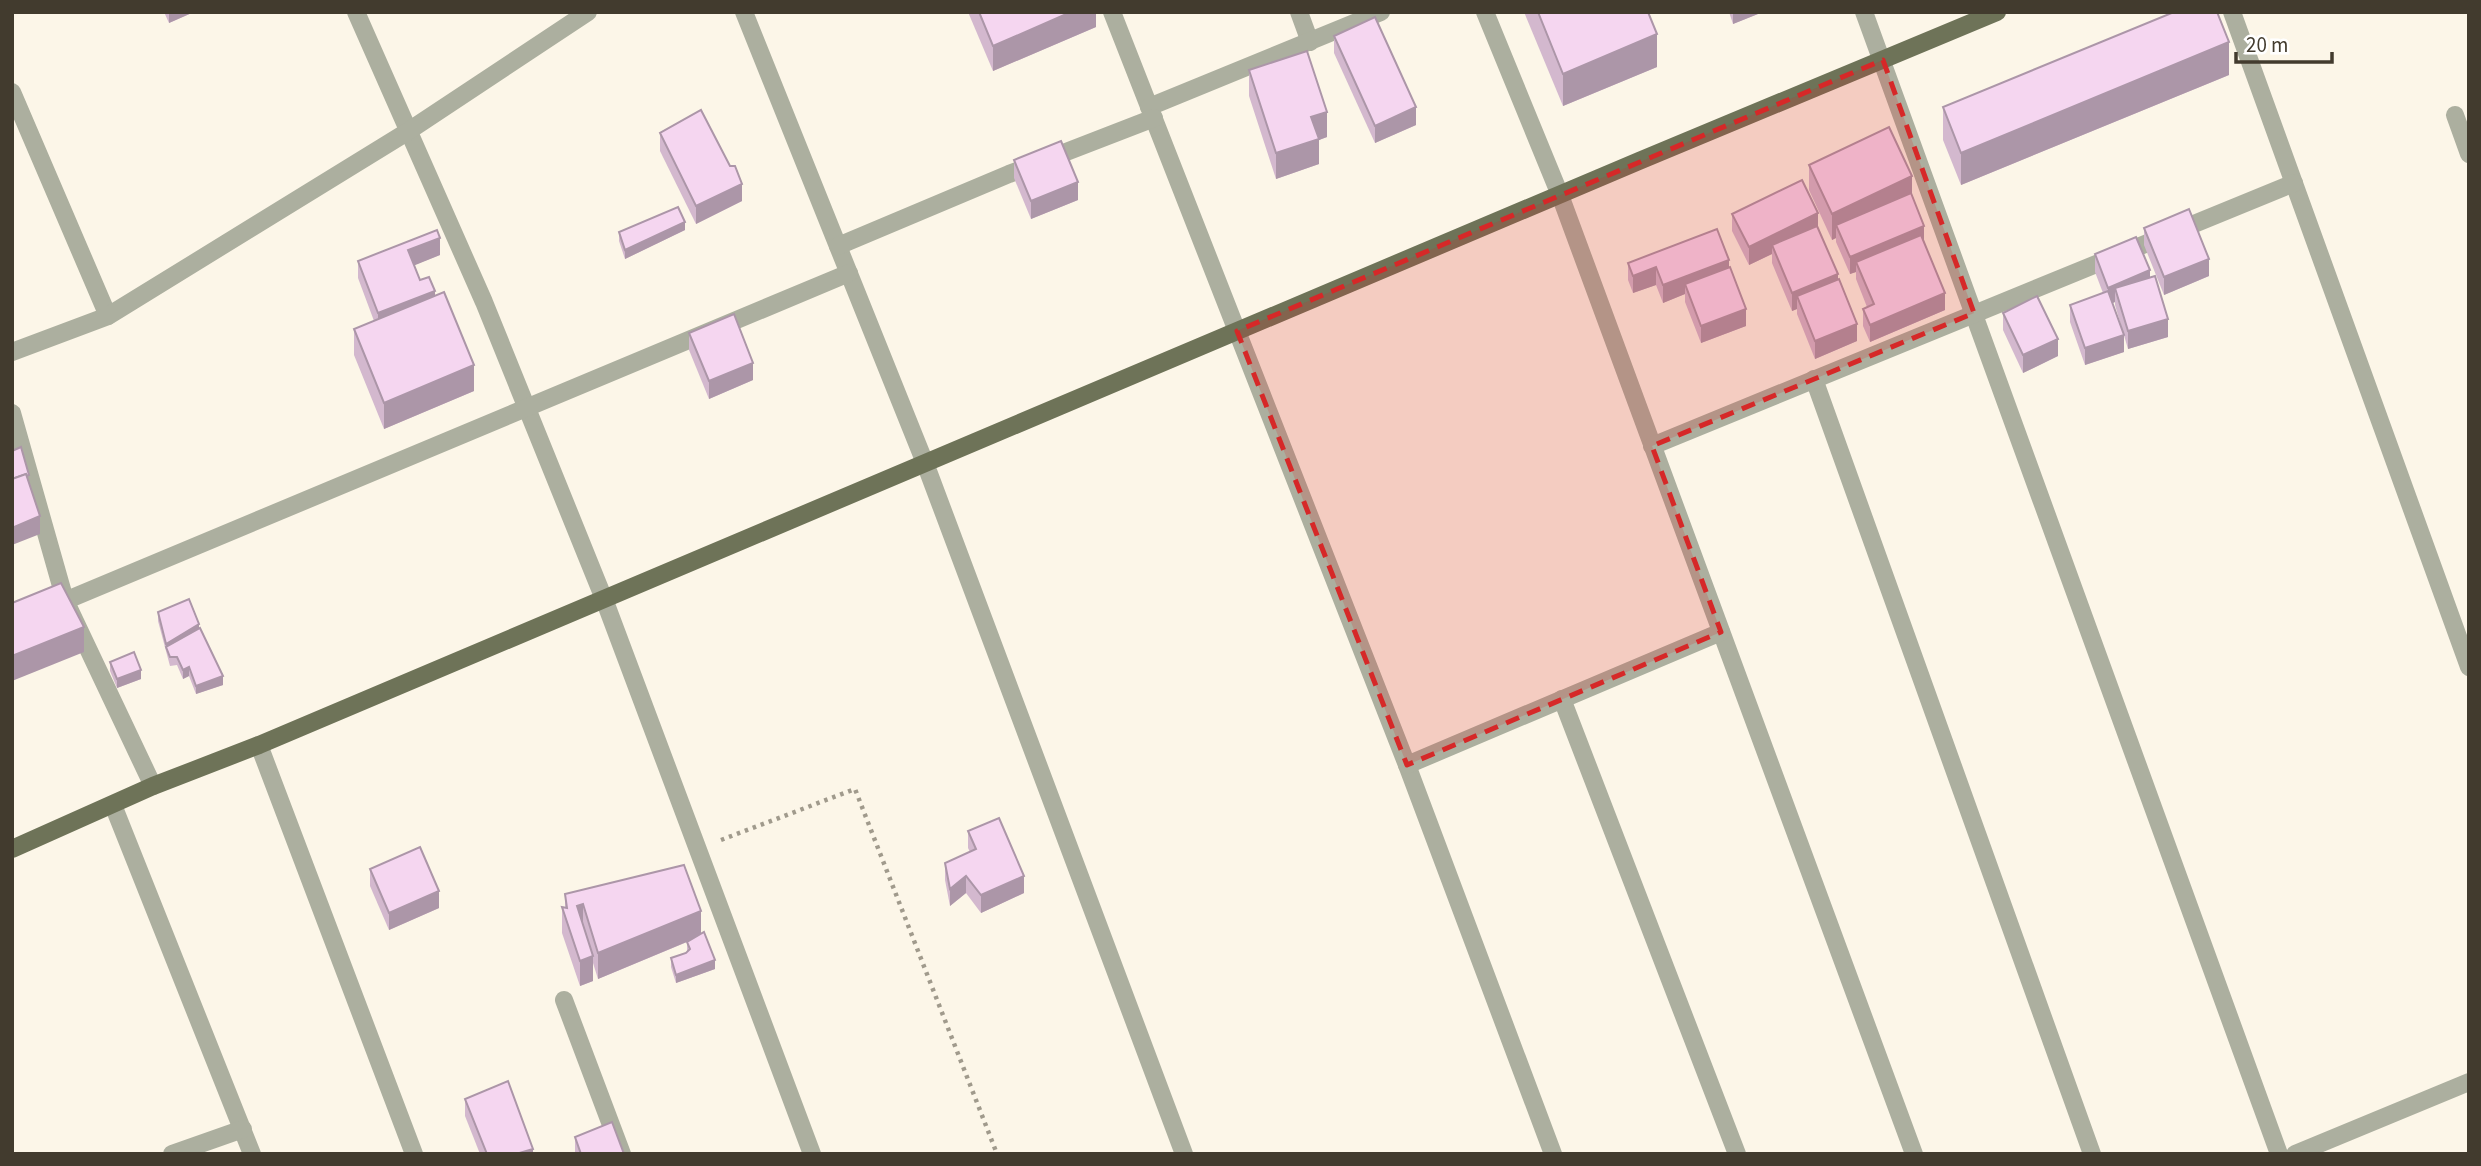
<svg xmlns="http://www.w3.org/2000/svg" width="2481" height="1166" font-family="'Source Sans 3',sans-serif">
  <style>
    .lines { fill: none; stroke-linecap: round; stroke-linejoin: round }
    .path { stroke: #a09a8c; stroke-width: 4.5; stroke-dasharray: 3.5 5; stroke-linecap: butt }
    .minor { stroke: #acaf9f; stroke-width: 18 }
    .major { stroke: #6e7358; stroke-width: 18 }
    .wall { fill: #d3b8ce }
    .shaded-wall { fill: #ac96a8 }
    .building { fill: #f5d6f0; stroke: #ac96a8; stroke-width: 2 }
    .marked { fill: #d62828; fill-opacity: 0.2; stroke: #d62828; stroke-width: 5; stroke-dasharray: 14 9; stroke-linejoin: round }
  </style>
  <rect width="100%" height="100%" fill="#fcf6e8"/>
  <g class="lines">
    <path class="path" d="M721 840 855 789 997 1154"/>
    <g class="minor">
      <path d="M356 12 484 302 604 599 812 1154"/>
      <path d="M744 12 925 463 1184 1154"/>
      <path d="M1112 12 1407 765 1553 1154"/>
      <path d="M1299 12 1310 42"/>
      <path d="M1485 12 1560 195 1914 1154"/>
      <path d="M1864 12 2279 1154"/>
      <path d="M2232 12 2469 667"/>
      <path d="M12 92 108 316"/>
      <path d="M1149 107 1381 12"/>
      <path d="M2455 115 2469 154"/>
      <path d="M838 246 1009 174 1154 118"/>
      <path d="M12 352 108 316 407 132 588 12"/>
      <path d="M1814 379 2092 1154"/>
      <path d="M12 413 65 600 153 786"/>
      <path d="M1652 446 2294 183"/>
      <path d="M12 623 849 273"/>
      <path d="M1562 699 1737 1154"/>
      <path d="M259 745 414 1154"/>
      <path d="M1407 765 1721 632"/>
      <path d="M113 805 252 1154"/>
      <path d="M564 1000 622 1154"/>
      <path d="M172 1154 243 1129"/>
      <path d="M2295 1154 2469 1082"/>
    </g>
    <path class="major" d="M12 849 153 786 259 745 1639 161 1997 12"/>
  </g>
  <g class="wall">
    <path d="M164 12H194L169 23Z"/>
    <path d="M968 12H1096V27L993 71Z"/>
    <path d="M1524 12H1648L1657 67 1563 106Z"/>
    <path d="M1729 12H1763L1733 24Z"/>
    <path d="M1334 36 1416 125 1375 143 1334 53Z"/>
    <path d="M1249 70 1327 137 1319 140V164L1276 179 1249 96Z"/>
    <path d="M2229 75 1961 185 1943 140V107Z"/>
    <path d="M660 133 730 166 742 201 696 224 660 151Z"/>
    <path d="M1014 160 1078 200 1031 219 1014 178Z"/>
    <path d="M1809 165 1912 196 1924 244 1945 310 1870 342 1863 326V309L1867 307 1856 279V272L1850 274 1836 242V238L1832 240 1809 190Z"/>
    <path d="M1732 214 1818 230 1838 279 1857 341 1815 359 1797 314V309L1792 311 1772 263V254L1749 265 1732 231Z"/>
    <path d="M2144 228 2209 276 2164 295 2144 245Z"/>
    <path d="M685 230 625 259 619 241V232Z"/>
    <path d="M2095 254 2150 277 2168 337 2128 349 2115 305V302L2113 303 2124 352 2085 365 2070 322V305L2103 293 2095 272Z"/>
    <path d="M440 255 414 265 420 280 435 295 474 391 384 429 354 355V329L374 321 358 278V261Z"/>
    <path d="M1628 263 1729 268 1746 326 1701 343 1685 302V294L1663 303 1656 285 1633 293 1628 280Z"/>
    <path d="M2003 313 2058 356 2023 373 2003 330Z"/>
    <path d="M689 333 753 380 709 399 689 350Z"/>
    <path d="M158 612 199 628 223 685 196 694 189 676 183 679 177 665 170 666 158 621Z"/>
    <path d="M110 662 141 679 117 688 110 671Z"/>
    <path d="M968 831 1024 893 981 913 966 893 950 906 945 880V863L970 852 968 848Z"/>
    <path d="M370 869 439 908 389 930 370 886Z"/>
    <path d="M565 894 701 934 715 969 676 983 671 967V958L687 952V942L598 979 593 963V981L580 986 562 933V907L565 908Z"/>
    <path d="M465 1099 533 1154H480L465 1116Z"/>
    <path d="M575 1137 624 1154H575Z"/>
  </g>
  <g class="shaded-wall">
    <path d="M169 12H194L169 23Z"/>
    <path d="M1071 12H1096V27L993 71V46Z"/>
    <path d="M1733 12H1763L1733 24Z"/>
    <path d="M1657 34V67L1563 106V74Z"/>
    <path d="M2229 42V75L1961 185V153Z"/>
    <path d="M1416 107V125L1375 143V126Z"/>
    <path d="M1327 112V137L1319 140V164L1276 179V153L1311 117Z"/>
    <path d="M1912 176V201L1836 225V238L1832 240V214Z"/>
    <path d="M1078 182V200L1031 219V201Z"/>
    <path d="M742 184V201L696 224V206Z"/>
    <path d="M1818 213V231L1772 245V254L1749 265V247Z"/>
    <path d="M685 222V230L625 259V250Z"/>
    <path d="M1924 226V243L1856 262V272L1850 274V257Z"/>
    <path d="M440 238V255L408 268V250Z"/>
    <path d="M2209 259V276L2164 295V277Z"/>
    <path d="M1729 260V278L1685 284V294L1663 303V285Z"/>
    <path d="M1656 267V285L1633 293V276Z"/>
    <path d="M2150 270V288H2115V302L2108 305V288Z"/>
    <path d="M1838 274V291L1797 296V309L1792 311V293Z"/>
    <path d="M435 291V308L378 330V313Z"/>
    <path d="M1945 293V310L1870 342V325Z"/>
    <path d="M1746 309V326L1701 343V326Z"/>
    <path d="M2168 319V337L2128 349V331Z"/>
    <path d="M1857 324V341L1815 359V341Z"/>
    <path d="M2124 335V352L2085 365V348Z"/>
    <path d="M2058 339V356L2023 373V355Z"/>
    <path d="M753 363V380L709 399V381Z"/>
    <path d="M474 365V391L384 429V403Z"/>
    <path d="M40 516V534L12 545V528Z"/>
    <path d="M199 624V633L166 647V653V644Z"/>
    <path d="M84 627V652L12 681V656Z"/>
    <path d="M189 667V676L183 679V670Z"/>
    <path d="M141 670V679L117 688V679Z"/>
    <path d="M223 676V685L196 694V686Z"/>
    <path d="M966 876V893L950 906V889Z"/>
    <path d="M1024 876V893L981 913V895Z"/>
    <path d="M439 891V908L389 930V913Z"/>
    <path d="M583 904V930L577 906Z"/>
    <path d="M701 911V936L598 979V953Z"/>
    <path d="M593 956V981L580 986V961Z"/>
    <path d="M715 960V969L676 983V975Z"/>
    <path d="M533 1149V1154H516Z"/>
  </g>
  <g class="building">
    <path d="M979 12H1071L993 46Z"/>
    <path d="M1538 12H1648L1657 34 1563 74Z"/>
    <path d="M2174 12H2217L2229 42 1961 153 1943 107Z"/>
    <path d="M1375 17 1416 107 1375 126 1334 36Z"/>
    <path d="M1307 51 1327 112 1311 117 1319 139 1276 153 1249 70Z"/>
    <path d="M701 110 730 166H735L742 184 696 206 660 133Z"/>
    <path d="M1889 127 1912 176 1832 214 1809 165Z"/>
    <path d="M1061 141 1078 182 1031 201 1014 160Z"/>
    <path d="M1802 180 1818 213 1749 247 1732 214Z"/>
    <path d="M1911 193 1924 226 1850 257 1836 225Z"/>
    <path d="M678 207 685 222 625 250 619 232Z"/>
    <path d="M2189 209 2209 259 2164 277 2144 228Z"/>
    <path d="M1817 226 1838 274 1792 293 1772 245Z"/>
    <path d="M1717 229 1729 260 1663 285 1656 267 1633 276 1628 263Z"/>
    <path d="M437 230 440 238 408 250 420 280 429 277 435 291 378 313 358 261Z"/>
    <path d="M1921 235 1945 293 1870 325 1863 309 1874 304 1856 262Z"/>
    <path d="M2136 237 2150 270 2108 288 2095 254Z"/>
    <path d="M1730 267 1746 309 1701 326 1685 284Z"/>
    <path d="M2155 276 2168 319 2128 331 2115 288Z"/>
    <path d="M1839 279 1857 324 1815 341 1797 296Z"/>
    <path d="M2108 291 2124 335 2085 348 2070 305Z"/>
    <path d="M444 292 474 365 384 403 354 329Z"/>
    <path d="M2037 296 2058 339 2023 355 2003 313Z"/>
    <path d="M734 314 753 363 709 381 689 333Z"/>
    <path d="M21 447 29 475 27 476 26 474 12 479V451Z"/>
    <path d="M26 474 40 516 12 528V479Z"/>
    <path d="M61 583 84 627 12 656V603Z"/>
    <path d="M189 599 199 624 166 644 158 612Z"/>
    <path d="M200 628 223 676 196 686 189 667 183 670 177 657H170L166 647Z"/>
    <path d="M134 652 141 670 117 679 110 662Z"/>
    <path d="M999 818 1024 876 981 895 966 876 950 889 945 863 976 849 968 831Z"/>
    <path d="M420 847 439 891 389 913 370 869Z"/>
    <path d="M684 865 701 911 598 953 583 904 577 906 593 956 580 961 562 907 567 908 565 894Z"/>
    <path d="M704 932 715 960 676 975 671 958 686 953 690 949 687 942Z"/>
    <path d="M508 1081 533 1149 516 1154H487L465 1099Z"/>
    <path d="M612 1122 624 1154H581L575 1137Z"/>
  </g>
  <path class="marked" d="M1883 60 1974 313 1652 446 1721 632 1407 765 1237 331Z"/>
  <rect width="2481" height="1166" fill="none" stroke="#423b2e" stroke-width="28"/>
  <path d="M2236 52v10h96v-10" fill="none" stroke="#423b2e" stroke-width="3.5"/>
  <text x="2246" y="52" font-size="21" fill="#423b2e" stroke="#ffffff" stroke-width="5" paint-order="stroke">20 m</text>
</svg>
